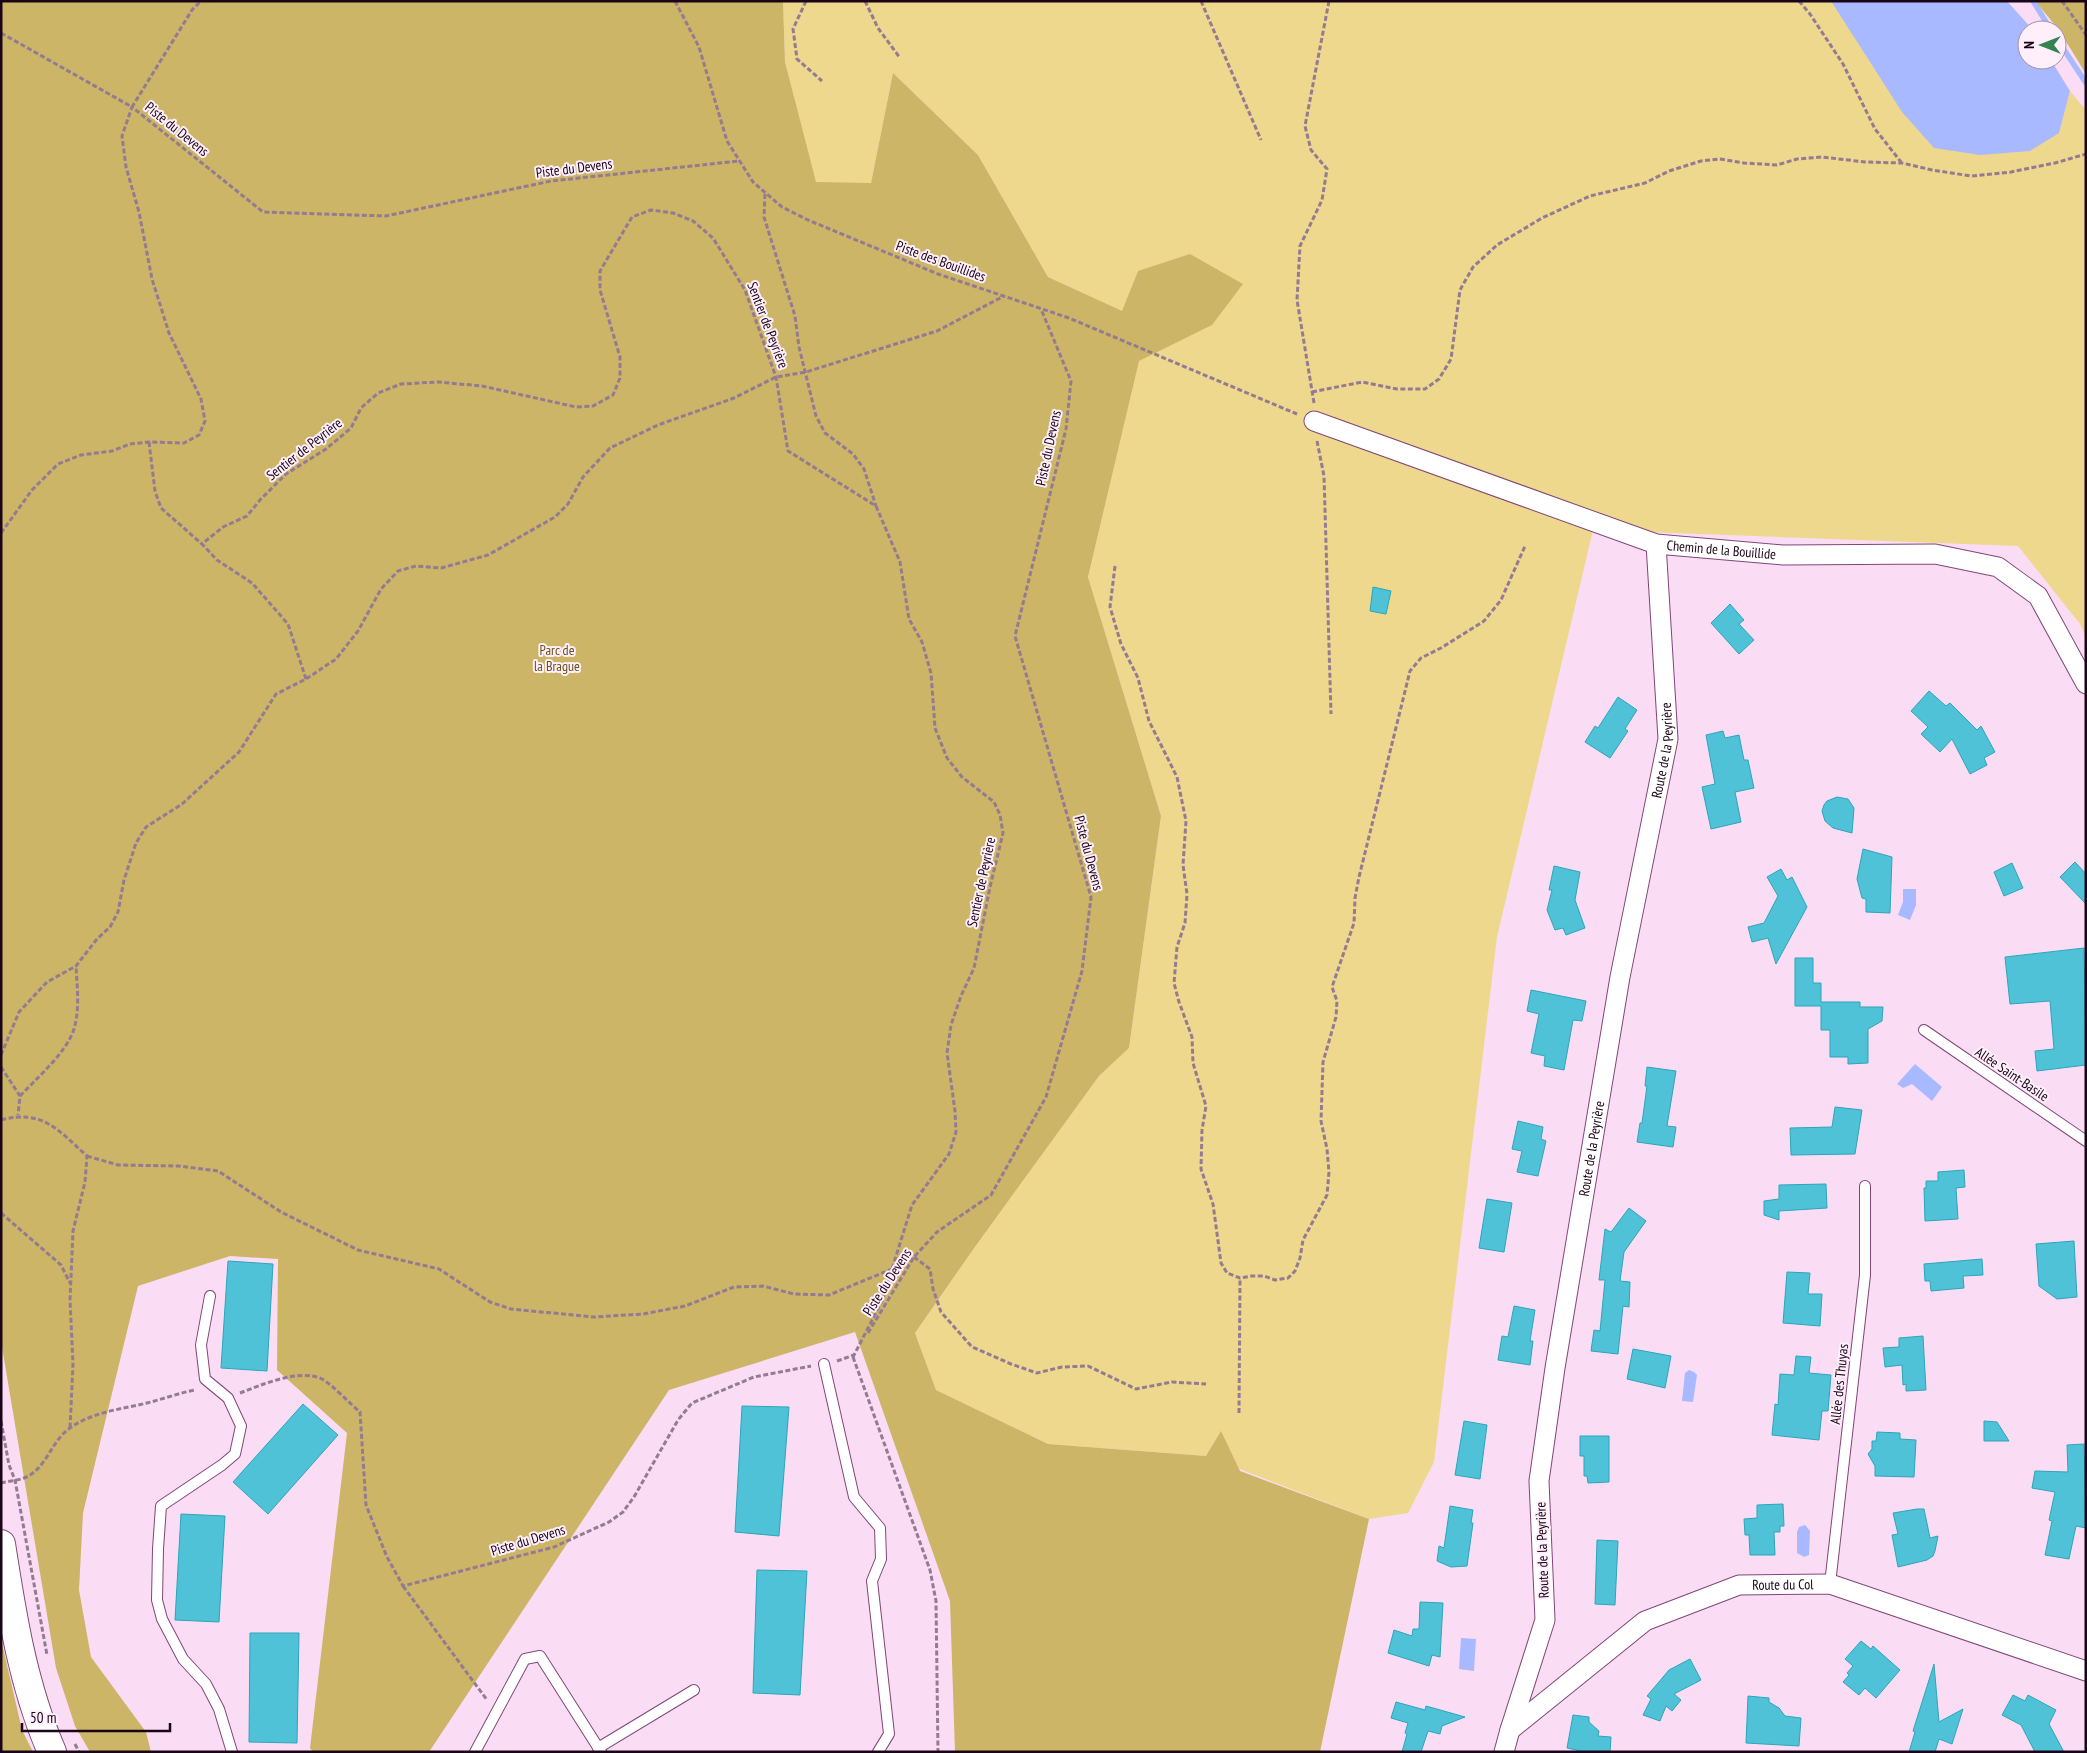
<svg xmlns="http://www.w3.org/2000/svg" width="2087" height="1753" font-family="'PT Sans Narrow',sans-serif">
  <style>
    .green { fill: #eed88e }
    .forest { fill: #ccb567 }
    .water { fill: #a8b9ff }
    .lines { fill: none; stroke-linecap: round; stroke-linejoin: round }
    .stream { stroke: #a8b9ff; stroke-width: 5.5 }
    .building { fill: #50c2d8; stroke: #2ba5bb }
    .service-casing { stroke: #814678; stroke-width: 12 }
    .minor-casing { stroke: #814678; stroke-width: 21 }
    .secondary-casing { stroke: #814678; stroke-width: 30 }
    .path { stroke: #957b91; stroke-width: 3; stroke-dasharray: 5 2.5; stroke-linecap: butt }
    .service { stroke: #fff; stroke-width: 10 }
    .minor { stroke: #fff; stroke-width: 19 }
    .secondary { stroke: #fff; stroke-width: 28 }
    .labels { text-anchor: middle; stroke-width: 4; stroke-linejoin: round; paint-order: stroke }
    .street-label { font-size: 14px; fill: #1a0417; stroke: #feeffb }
    .park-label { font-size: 14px; fill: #65541a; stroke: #feeffb }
  </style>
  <rect width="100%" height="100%" fill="#faddf4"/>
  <path class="green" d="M783 1H1831L2059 133 2070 91 2086 110V637L2080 624 2018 546 1593 530 1497 937 1434 1462 1408 1513 1369 1519 1206 1456 1048 1444 936 1390 915 1333 972 1251 1099 1076 1129 1048 1161 816 1088 577 1132 389 1 30 1139 360 1138 271 1122 312 1048 277 978 155 893 73 871 183H815L785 62Z"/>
  <g class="forest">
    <path d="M1 1H783L785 62 816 182 871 183 893 73 978 155 1048 277 1122 311 1138 271 1190 254 1243 284 1212 325 1139 361 1088 577 1161 816 1129 1048 1099 1076 972 1251 915 1333 936 1390 1048 1444 1206 1456 1221 1431 1240 1471 1369 1519 1320 1752H955L950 1601 855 1332 669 1390 429 1752H313L310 1748 347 1433 277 1370 278 1259 230 1256 138 1286 83 1513 79 1590 91 1657 146 1732 151 1752H90L75 1726 56 1668 1 1341Z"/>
    <path d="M2035 1H2086V74L2059 30Z"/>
    <path d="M1 1639 22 1730 33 1752H1Z"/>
  </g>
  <g class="water">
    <path d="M1831 1H2007L2033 30H2027V60H2051L2070 91 2059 133 2030 151 1980 155 1934 148 1902 112Z"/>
    <path d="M1903 889H1916V905L1910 920 1898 915 1903 902Z"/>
    <path d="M1915 1064 1942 1087 1932 1101 1912 1084 1903 1088 1897 1084Z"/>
    <path d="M1689 1370 1694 1372 1697 1375 1693 1402 1682 1401 1685 1373Z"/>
    <path d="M1805 1525 1810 1531 1809 1555 1804 1557 1797 1553V1532L1799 1527Z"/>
    <path d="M1461 1638 1476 1639 1474 1671 1459 1669Z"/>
  </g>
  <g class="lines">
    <g class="stream">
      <path d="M2033 1 2051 30"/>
      <path d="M2057 39 2086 83"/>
    </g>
  </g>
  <g class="building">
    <path d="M1373 587 1391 591 1386 614 1370 611Z"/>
    <path d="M1730 604 1744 620 1739 624 1754 640 1739 654 1711 623Z"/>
    <path d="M1929 691 1946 706 1950 703 1977 730 1981 726 1995 752 1984 758 1987 765 1970 774 1952 739 1940 752 1921 734 1928 727 1911 711Z"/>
    <path d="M1618 697 1637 710 1625 729 1628 731 1610 758 1585 742 1595 726 1598 728Z"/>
    <path d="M1723 731 1725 738 1739 735 1744 760H1748L1754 788 1735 792 1741 822 1711 829 1702 787 1715 784 1706 735Z"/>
    <path d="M1837 797 1848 799 1854 808 1852 833 1833 828 1825 821 1822 811 1824 805 1827 801Z"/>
    <path d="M1863 849 1892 857 1890 913 1866 912V899L1862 898 1857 879Z"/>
    <path d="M2075 862 2086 874V904L2060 877Z"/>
    <path d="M2012 863 2023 888 2004 896 1994 872Z"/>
    <path d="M1554 866 1580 872 1575 900 1585 928 1566 935 1563 928 1555 930 1547 910 1552 890H1549Z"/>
    <path d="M1781 869 1787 880 1792 877 1807 907 1776 964 1768 938 1752 942 1748 927 1764 923 1778 896 1767 877Z"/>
    <path d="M2084 948 2086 1065 2037 1071 2035 1051 2054 1049 2050 1001 2010 1004 2005 957Z"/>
    <path d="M1795 958H1813V983H1821V1002H1860V1007H1883L1882 1021 1868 1029V1063L1848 1064V1057H1830V1030H1821V1006H1795Z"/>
    <path d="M1531 990 1586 1001 1582 1021 1573 1020 1564 1070 1544 1066 1545 1056 1531 1053 1539 1014 1527 1011Z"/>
    <path d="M1647 1067 1676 1071 1667 1126 1676 1127 1673 1147 1637 1142 1640 1123H1642L1647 1086H1645Z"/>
    <path d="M1835 1107 1862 1110 1855 1154 1791 1155 1790 1128 1832 1127Z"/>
    <path d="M1518 1121 1543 1127 1541 1139 1546 1141 1538 1176 1517 1172 1522 1151 1512 1149Z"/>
    <path d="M1964 1170 1965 1187 1956 1188 1958 1219 1925 1221 1924 1188H1926V1181H1938V1172Z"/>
    <path d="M1826 1184 1827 1208 1779 1211V1220L1764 1215V1201L1779 1199V1185Z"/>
    <path d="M1487 1199 1512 1203 1504 1252 1479 1248Z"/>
    <path d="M1629 1208 1646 1221 1624 1252 1620 1281 1630 1282 1629 1307 1623 1306 1618 1354 1591 1351 1594 1330 1600 1331 1605 1280H1599L1605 1229 1611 1232Z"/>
    <path d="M2074 1241 2077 1297 2057 1299 2039 1286 2036 1244Z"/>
    <path d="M1982 1259 1983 1275 1963 1276 1964 1288 1931 1291 1930 1281H1925L1924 1264Z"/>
    <path d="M228 1261 273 1264 267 1371 221 1368Z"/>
    <path d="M1787 1272 1810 1273 1808 1294H1822L1820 1326 1783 1323Z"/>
    <path d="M1514 1306 1535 1310 1530 1341H1533L1530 1365 1498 1360 1502 1336 1508 1337Z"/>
    <path d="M1923 1336 1926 1390 1906 1391V1384L1903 1385 1902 1365 1885 1367 1883 1348 1899 1347V1338Z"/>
    <path d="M1633 1349 1671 1356 1665 1388 1627 1379Z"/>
    <path d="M1796 1356 1811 1357 1809 1373 1831 1375 1828 1411H1822L1819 1440 1772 1435 1775 1404 1778 1405 1780 1374 1794 1375Z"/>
    <path d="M303 1404 338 1435 268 1514 233 1482Z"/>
    <path d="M742 1406 789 1407 779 1536 735 1532Z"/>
    <path d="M1464 1421 1487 1425 1480 1479 1455 1475Z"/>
    <path d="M1984 1421 1997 1422 2009 1441H1984Z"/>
    <path d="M1877 1432 1900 1433V1439L1916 1440 1914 1477 1875 1476V1466L1868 1454 1872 1449V1441H1876Z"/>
    <path d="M1580 1436H1609V1482L1588 1483 1587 1476H1584V1456H1580Z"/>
    <path d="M2084 1444 2086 1528 2076 1526 2069 1559 2045 1555 2052 1521 2049 1520 2055 1492 2032 1488 2035 1471 2068 1472 2067 1445Z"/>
    <path d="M1783 1504 1784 1526H1780V1532H1774L1775 1555H1750L1749 1535H1745L1744 1519 1757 1518V1505Z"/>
    <path d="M1450 1506 1473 1510 1471 1523H1473L1467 1566 1451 1567 1437 1561 1439 1546 1444 1548Z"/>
    <path d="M1917 1509H1924L1930 1538 1938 1536 1935 1551 1933 1556 1927 1560 1898 1567 1892 1535 1898 1534 1893 1513Z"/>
    <path d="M181 1514 225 1516 219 1622 175 1620Z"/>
    <path d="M1597 1540 1618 1541 1615 1605 1595 1604Z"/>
    <path d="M757 1570 807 1571 800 1695 753 1693Z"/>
    <path d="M1420 1602 1443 1603 1440 1657 1432 1655 1429 1666 1388 1653 1394 1630 1412 1636 1413 1629H1419Z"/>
    <path d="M250 1633H299L297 1743 249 1742Z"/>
    <path d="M1861 1641 1871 1649 1873 1646 1900 1670 1876 1698 1865 1688 1859 1695 1843 1682 1849 1675 1847 1673 1853 1666 1845 1659Z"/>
    <path d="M1690 1659 1701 1680 1674 1694 1681 1700 1672 1711 1666 1706 1660 1721 1643 1715 1651 1699 1647 1696 1669 1670Z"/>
    <path d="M1934 1664 1939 1722 1963 1709 1952 1744 1939 1739 1935 1752H1909L1915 1732 1913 1731Z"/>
    <path d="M2013 1695 2025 1701 2028 1695 2056 1710 2049 1724 2064 1752H2035L2021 1725 2002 1715Z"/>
    <path d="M1748 1696 1769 1698V1702L1779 1708 1785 1716 1801 1718 1799 1746 1746 1743Z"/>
    <path d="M1396 1702 1425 1710 1426 1706 1465 1717 1442 1726 1440 1734 1428 1731 1421 1752H1402L1407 1734 1405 1733 1408 1723 1391 1718Z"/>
    <path d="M1573 1715 1589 1717V1722L1599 1731 1598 1736 1611 1737 1610 1752H1585L1567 1748Z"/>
  </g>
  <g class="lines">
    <defs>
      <g id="service">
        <path d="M1924 1030 2086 1141"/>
        <path d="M210 1296 201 1345 205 1379 228 1398 241 1426 235 1454 222 1465 161 1506 158 1549 157 1600 162 1619 183 1659 206 1684 219 1709 232 1752"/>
        <path d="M824 1364 854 1497 880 1528 881 1559 872 1581 889 1734 878 1752"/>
        <path d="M1830 1584 1865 1275V1186"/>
        <path d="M598 1748 694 1690"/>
        <path d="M475 1752 525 1659 540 1656 601 1752"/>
      </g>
      <g id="minor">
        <path id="s1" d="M1314 421 1656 544 1783 555 1935 554 1998 567 2038 596 2086 684"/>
        <path id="s2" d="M1510 1730 1645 1621 1739 1585 1830 1584 2086 1671"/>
        <path id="s3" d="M1504 1752 1510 1730 1545 1620 1539 1481 1555 1368 1620 977 1668 739 1656 544"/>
      </g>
      <path id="secondary" d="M1 1544C12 1615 23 1686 52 1752"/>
    </defs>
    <use href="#service" class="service-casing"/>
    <use href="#minor" class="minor-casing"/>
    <use href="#secondary" class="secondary-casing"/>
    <g class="path">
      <path d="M675 1 699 47 727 141 753 182 782 207 808 220 938 274 1069 318 1297 414"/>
      <path d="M806 1 793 29 797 59 822 81"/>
      <path d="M865 1 878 28 900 58"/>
      <path d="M1201 1 1261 140"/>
      <path d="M1799 1 1810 14 1843 64 1875 129 1901 162"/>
      <path d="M2062 1 2086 35"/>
      <path d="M1 33 132 107 192 10 201 1"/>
      <path d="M765 194 764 217 795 316 799 347 816 416 825 433 853 454 864 469 876 506"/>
      <path d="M1312 392 1362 382 1397 389H1425L1439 379 1451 359 1460 290 1473 267 1497 245 1542 218 1590 196 1645 183 1669 171 1701 161 1720 159 1744 163 1777 165 1797 159 1822 157 1865 162 1902 163 1932 170 1971 176 2011 172 2055 163 2086 154"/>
      <path d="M1314 403 1297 300 1300 246 1322 200 1327 169 1311 150 1305 126 1329 1"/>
      <path d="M1317 441 1324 476 1331 714"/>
      <path d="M149 442 155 491 161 508 202 544"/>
      <path d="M1 533 32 490 58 464 81 455 112 451 130 444 149 442 184 443 199 435 205 421 201 399 169 333 152 279 139 212 126 167 122 136 132 107 263 212 386 216 551 181 739 161"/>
      <path d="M1115 566 1110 607 1121 644 1138 678 1149 721 1177 777 1186 821 1183 865 1187 894 1185 923 1177 947 1174 983 1179 1002 1192 1037 1193 1063 1206 1106 1202 1130 1201 1169 1213 1204 1221 1263 1227 1273 1240 1278 1252 1276H1264L1275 1280 1288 1278 1295 1271 1300 1258 1303 1240 1327 1195 1329 1172 1327 1149 1321 1121 1323 1062 1336 1017 1337 1001 1332 987 1354 923 1355 898 1359 877 1410 671 1421 658 1441 648 1484 621 1501 600 1525 546"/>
      <path d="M306 679 288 624 252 583 217 560 202 544 223 527 247 516 260 500 286 474 326 449 351 428 361 408 378 393 401 384 438 382 482 386 576 407 593 406 613 395 620 378V357L600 290V271L632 217 651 210 673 213 693 221 713 238 745 290 776 377 788 451 876 506 900 562 909 619 922 642 931 673 935 728 947 758 962 777 994 802 1000 815 1003 833 990 887 974 968 961 996 951 1025 947 1053 955 1111 956 1132 949 1154 912 1205 882 1301 853 1357"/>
      <path d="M1 1055 19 1012 47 982 76 966 97 939 110 927 118 912 124 880 136 843 146 827 182 804 239 752 276 694 306 679 336 659 358 631 381 589 398 571 416 566 441 568 488 555 555 517 568 504 583 477 610 448 658 425 734 398 776 377 806 372 937 331 1004 296"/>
      <path d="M1 1067 20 1096 18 1115"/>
      <path d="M20 1096C37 1078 67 1052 74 1029 80 1009 77 986 76 966"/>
      <path d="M1 1120C43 1109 58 1130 87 1156L85 1182 73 1231 70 1300 73 1364 70 1428"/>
      <path d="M87 1156 118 1165 179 1166 218 1171 281 1212 358 1250 439 1269 490 1302 511 1309 594 1317 643 1314 685 1306 734 1287 763 1286 794 1294 829 1295 892 1269"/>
      <path d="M1 1213 61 1265 70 1283"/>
      <path d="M914 1257 930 1269 933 1289 941 1312 972 1347 1011 1364 1037 1373 1062 1367 1088 1366 1136 1389 1172 1382 1206 1384"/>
      <path d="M868 1333 914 1257 937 1232 991 1195 1046 1097 1082 971 1091 897 1015 636 1066 429 1071 381 1041 309"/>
      <path d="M853 1357 930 1570 936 1601 938 1752"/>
      <path d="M837 1361 854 1355"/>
      <path d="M240 1393C261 1385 300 1368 322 1379 334 1386 349 1403 360 1412L366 1505 387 1557 403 1586 554 1547 609 1522 623 1512 634 1497 678 1420 692 1403 754 1377 811 1366"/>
      <path d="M1239 1413 1240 1278"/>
      <path d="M1 1421 9 1465 15 1480 47 1655"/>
      <path d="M1 1483C8 1481 17 1481 24 1478 47 1469 50 1442 70 1428 92 1412 122 1409 147 1403 163 1399 179 1393 195 1390"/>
      <path d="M403 1586 487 1700"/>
      <path d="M75 1744 79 1752"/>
    </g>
    <use href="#service" class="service"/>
    <use href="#minor" class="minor"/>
    <use href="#secondary" class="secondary"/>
  </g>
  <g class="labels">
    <g class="street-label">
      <text transform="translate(177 129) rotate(39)" y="5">Piste du Devens</text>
      <text transform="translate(574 168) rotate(-7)" y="5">Piste du Devens</text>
      <text transform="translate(941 261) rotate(20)" y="5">Piste des Bouillides</text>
      <text transform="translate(768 325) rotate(69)" y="5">Sentier de Peyrière</text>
      <text transform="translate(1048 448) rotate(-78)" y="5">Piste du Devens</text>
      <text transform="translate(304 449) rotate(-38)" y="5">Sentier de Peyrière</text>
      <text dy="5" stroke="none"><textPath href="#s1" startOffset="429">Chemin de la Bouillide</textPath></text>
      <text dy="5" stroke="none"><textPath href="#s3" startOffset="1019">Route de la Peyrière</textPath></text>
      <text transform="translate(1089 853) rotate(75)" y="5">Piste du Devens</text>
      <text transform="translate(981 882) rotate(-78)" y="5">Sentier de Peyrière</text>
      <text transform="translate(2012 1074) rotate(34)" y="5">Allée Saint-Basile</text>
      <text dy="5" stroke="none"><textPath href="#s3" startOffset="614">Route de la Peyrière</textPath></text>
      <text transform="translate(887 1282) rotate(-57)" y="5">Piste du Devens</text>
      <text transform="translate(1839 1384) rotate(-84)" y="5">Allée des Thuyas</text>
      <text transform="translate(528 1540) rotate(-17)" y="5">Piste du Devens</text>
      <text transform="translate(1542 1550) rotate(-92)" y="5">Route de la Peyrière</text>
      <text dy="5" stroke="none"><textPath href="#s2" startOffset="318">Route du Col</textPath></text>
    </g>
    <g class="park-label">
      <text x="557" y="655">Parc de<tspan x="557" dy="16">la Brague</tspan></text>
    </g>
  </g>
  <rect width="2087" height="1753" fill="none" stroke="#1a0417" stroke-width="5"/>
  <g transform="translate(2042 45) rotate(270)"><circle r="24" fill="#feeffb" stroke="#a391a0"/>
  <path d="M0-4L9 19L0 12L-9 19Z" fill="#368352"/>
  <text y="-8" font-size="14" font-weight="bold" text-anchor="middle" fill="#1a0417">N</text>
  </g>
  <path d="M22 1723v8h148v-8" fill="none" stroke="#1a0417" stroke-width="2.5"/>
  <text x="30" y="1723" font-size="15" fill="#1a0417" stroke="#feeffb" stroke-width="4" paint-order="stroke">50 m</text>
</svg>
